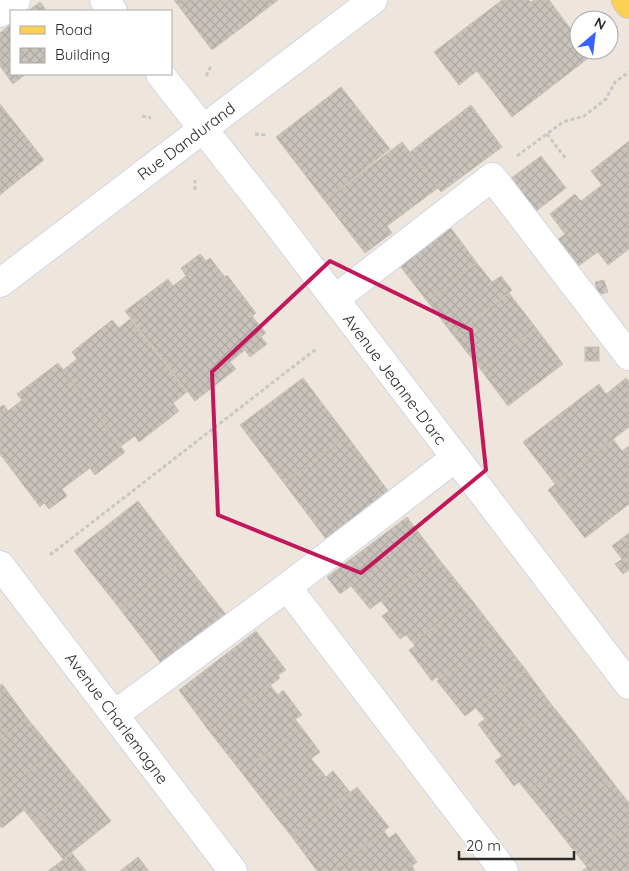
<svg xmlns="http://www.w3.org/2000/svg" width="629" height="871" font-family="Quicksand,sans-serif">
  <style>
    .building { fill: url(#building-cross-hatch); stroke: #cac2b6 }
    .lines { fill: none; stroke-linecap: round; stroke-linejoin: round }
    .minor-casing { stroke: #d1d5e5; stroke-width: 30 }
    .major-casing { stroke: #c8c8c8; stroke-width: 30 }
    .path { stroke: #c8c8c8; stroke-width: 3; stroke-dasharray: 4 2.5; stroke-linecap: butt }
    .minor { stroke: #fff; stroke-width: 28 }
    .major { stroke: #fad055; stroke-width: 28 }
    .marked { fill: none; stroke: #c2185b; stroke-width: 4; stroke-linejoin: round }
    .labels { text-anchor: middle; stroke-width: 4; stroke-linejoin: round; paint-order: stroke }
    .street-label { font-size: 16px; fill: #2b2b2b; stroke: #fff }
  </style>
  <defs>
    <pattern id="building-cross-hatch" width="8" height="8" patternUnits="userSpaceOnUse" patternTransform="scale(1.25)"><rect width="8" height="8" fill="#c9c3bc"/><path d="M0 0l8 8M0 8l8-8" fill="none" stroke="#ada8a2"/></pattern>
  </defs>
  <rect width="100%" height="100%" fill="#eee6dc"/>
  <g class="building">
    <path d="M174 0H244L257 16 212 50Z"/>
    <path d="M244 0H278L257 16Z"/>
    <path d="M502 0H529L531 2 534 0H549L579 40V50H587L591 56 512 117 477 71 459 85 434 52Z"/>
    <path d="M40 2 47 11H28Z"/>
    <path d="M11 24V74H26L13 84 0 66V33Z"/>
    <path d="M341 87 390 149 325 201 276 137Z"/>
    <path d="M0 104 44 160 11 186 0 172Z"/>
    <path d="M471 105 502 147 441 192 410 152Z"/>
    <path d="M629 141V249L608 265 598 252 577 267 556 241 565 234 550 214 575 194 581 201 602 185 591 171Z"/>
    <path d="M402 142 438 188 387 226 392 233 365 253 325 201Z"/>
    <path d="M541 156 566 188 535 212 510 179Z"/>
    <path d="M0 172 11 186 0 195Z"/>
    <path d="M450 227 477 263 427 301 400 266Z"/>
    <path d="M200 254 206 261 210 258 225 277 227 275 256 313 252 316 266 333 261 337 267 344 250 357 245 350 230 362 236 369 195 401 125 311 168 279 173 286 186 276 181 268Z"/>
    <path d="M477 263 492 282 501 276 512 290 454 336 427 301Z"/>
    <path d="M604 280 608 292 598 295 595 282Z"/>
    <path d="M509 293 536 328 481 370 454 336Z"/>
    <path d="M130 319 187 392 173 403 179 411 139 442 135 436 121 446 63 370 77 359 72 352 112 320 119 328Z"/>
    <path d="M536 328 563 364 508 406 481 370Z"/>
    <rect x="585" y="347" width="14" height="14"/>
    <path d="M58 363 125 452 95 475 90 468 62 489 67 496 49 509 44 503 40 507 0 454V407L4 405 8 411 22 400 17 394Z"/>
    <path d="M303 378 347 436 284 483 240 425Z"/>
    <path d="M626 378 629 382V427L555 484 523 442 599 384 606 394Z"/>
    <path d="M347 436 389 492 326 539 284 483Z"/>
    <path d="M613 439 622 451 629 446V504L585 538 548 490Z"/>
    <path d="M138 501 183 560 120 609 74 551Z"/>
    <path d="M407 517 438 558 370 609 351 586 340 594 327 577Z"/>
    <path d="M629 533V570L623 574 615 564 622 559 612 546Z"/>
    <path d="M438 558 471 599 413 643 406 635 400 639 382 616 389 611 381 601Z"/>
    <path d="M183 560 228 617 164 667 120 609Z"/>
    <path d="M471 599 498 634 439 680 437 677 432 681 409 650 415 646 413 643Z"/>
    <path d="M256 631 286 670 278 675 280 678 209 731 179 690Z"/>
    <path d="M498 634 526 670 465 716 437 681Z"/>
    <path d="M526 670 551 704 495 747 478 724 485 719 476 708Z"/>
    <path d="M2 684 27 718 0 739V685Z"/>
    <path d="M270 685 278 695 283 690 302 715 295 719 302 728 242 773 209 731Z"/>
    <path d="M551 704 585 746 527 792 519 782 514 786 495 761 502 756 495 747Z"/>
    <path d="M27 718 54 751 0 794V739Z"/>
    <path d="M302 728 320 752 311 759 319 768 269 808 242 773Z"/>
    <path d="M585 746 611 780 553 824 527 792Z"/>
    <path d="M54 751 82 785 35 824 24 810 2 828 0 826V794Z"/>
    <path d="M319 768 326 777 333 771 350 792 292 837 269 808Z"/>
    <path d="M611 780 629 803V824L582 861 553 824Z"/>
    <path d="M82 785 111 821 63 859 35 824Z"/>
    <path d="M357 787 389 827 331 871H317L292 837Z"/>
    <path d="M629 824V871H582L587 867 582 861Z"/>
    <path d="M384 831 389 838 396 833 417 862 412 866 415 871H331Z"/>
    <path d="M72 853 86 871H48Z"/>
    <path d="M138 857 149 871H120Z"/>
  </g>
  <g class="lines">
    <defs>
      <g id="minor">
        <path d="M104 0 113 11"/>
        <path d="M0 13 16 0"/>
        <path d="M160 74 267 210 629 685"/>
        <path d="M0 283 373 0"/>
        <path d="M335 299 492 177 629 356"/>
        <path d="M0 565 233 871"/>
        <path d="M287 587 504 871"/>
        <path d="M114 715 287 587 455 458"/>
      </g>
      <path id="major" d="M626 0 629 4"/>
    </defs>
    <use href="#minor" class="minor-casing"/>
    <use href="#major" class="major-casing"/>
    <g class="path">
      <path d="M206 76 211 66"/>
      <path d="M142 116 151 118"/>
      <path d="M255 134 266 135"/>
      <path d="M547 134 566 159"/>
      <path d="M517 156 563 122 584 116 606 99 615 82 629 72"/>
      <path d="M195 190V180"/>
      <path d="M50 555 316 349"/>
    </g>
    <use href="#minor" class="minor"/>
    <use href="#major" class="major"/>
  </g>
  <path class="marked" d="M330 261 471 330 486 470 361 573 218 515 212 372Z"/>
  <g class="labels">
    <g class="street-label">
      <text transform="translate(186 141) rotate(-37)" y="6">Rue Dandurand</text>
      <text transform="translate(395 379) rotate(53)" y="6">Avenue Jeanne-D'arc</text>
      <text transform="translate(117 718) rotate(53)" y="6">Avenue Charlemagne</text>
    </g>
  </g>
  <rect x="10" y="10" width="162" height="65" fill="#ffffff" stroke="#aaaaaa"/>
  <rect x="20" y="26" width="25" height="8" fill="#fad055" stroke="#aaaaaa"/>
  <text x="55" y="35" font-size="15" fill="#2b2b2b">Road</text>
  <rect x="20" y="48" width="25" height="15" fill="url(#building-cross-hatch)" stroke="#aaaaaa"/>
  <text x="55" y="60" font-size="15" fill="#2b2b2b">Building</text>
  <g transform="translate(594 35) rotate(28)"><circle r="24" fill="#ffffff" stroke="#aaaaaa"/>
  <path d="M0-4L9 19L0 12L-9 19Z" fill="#3862ff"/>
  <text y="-8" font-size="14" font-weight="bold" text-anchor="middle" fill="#2b2b2b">N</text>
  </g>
  <path d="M459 851v8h115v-8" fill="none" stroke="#2b2b2b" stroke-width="2.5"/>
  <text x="466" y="851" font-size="15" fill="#2b2b2b" stroke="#ffffff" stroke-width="4" paint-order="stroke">20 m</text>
</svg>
